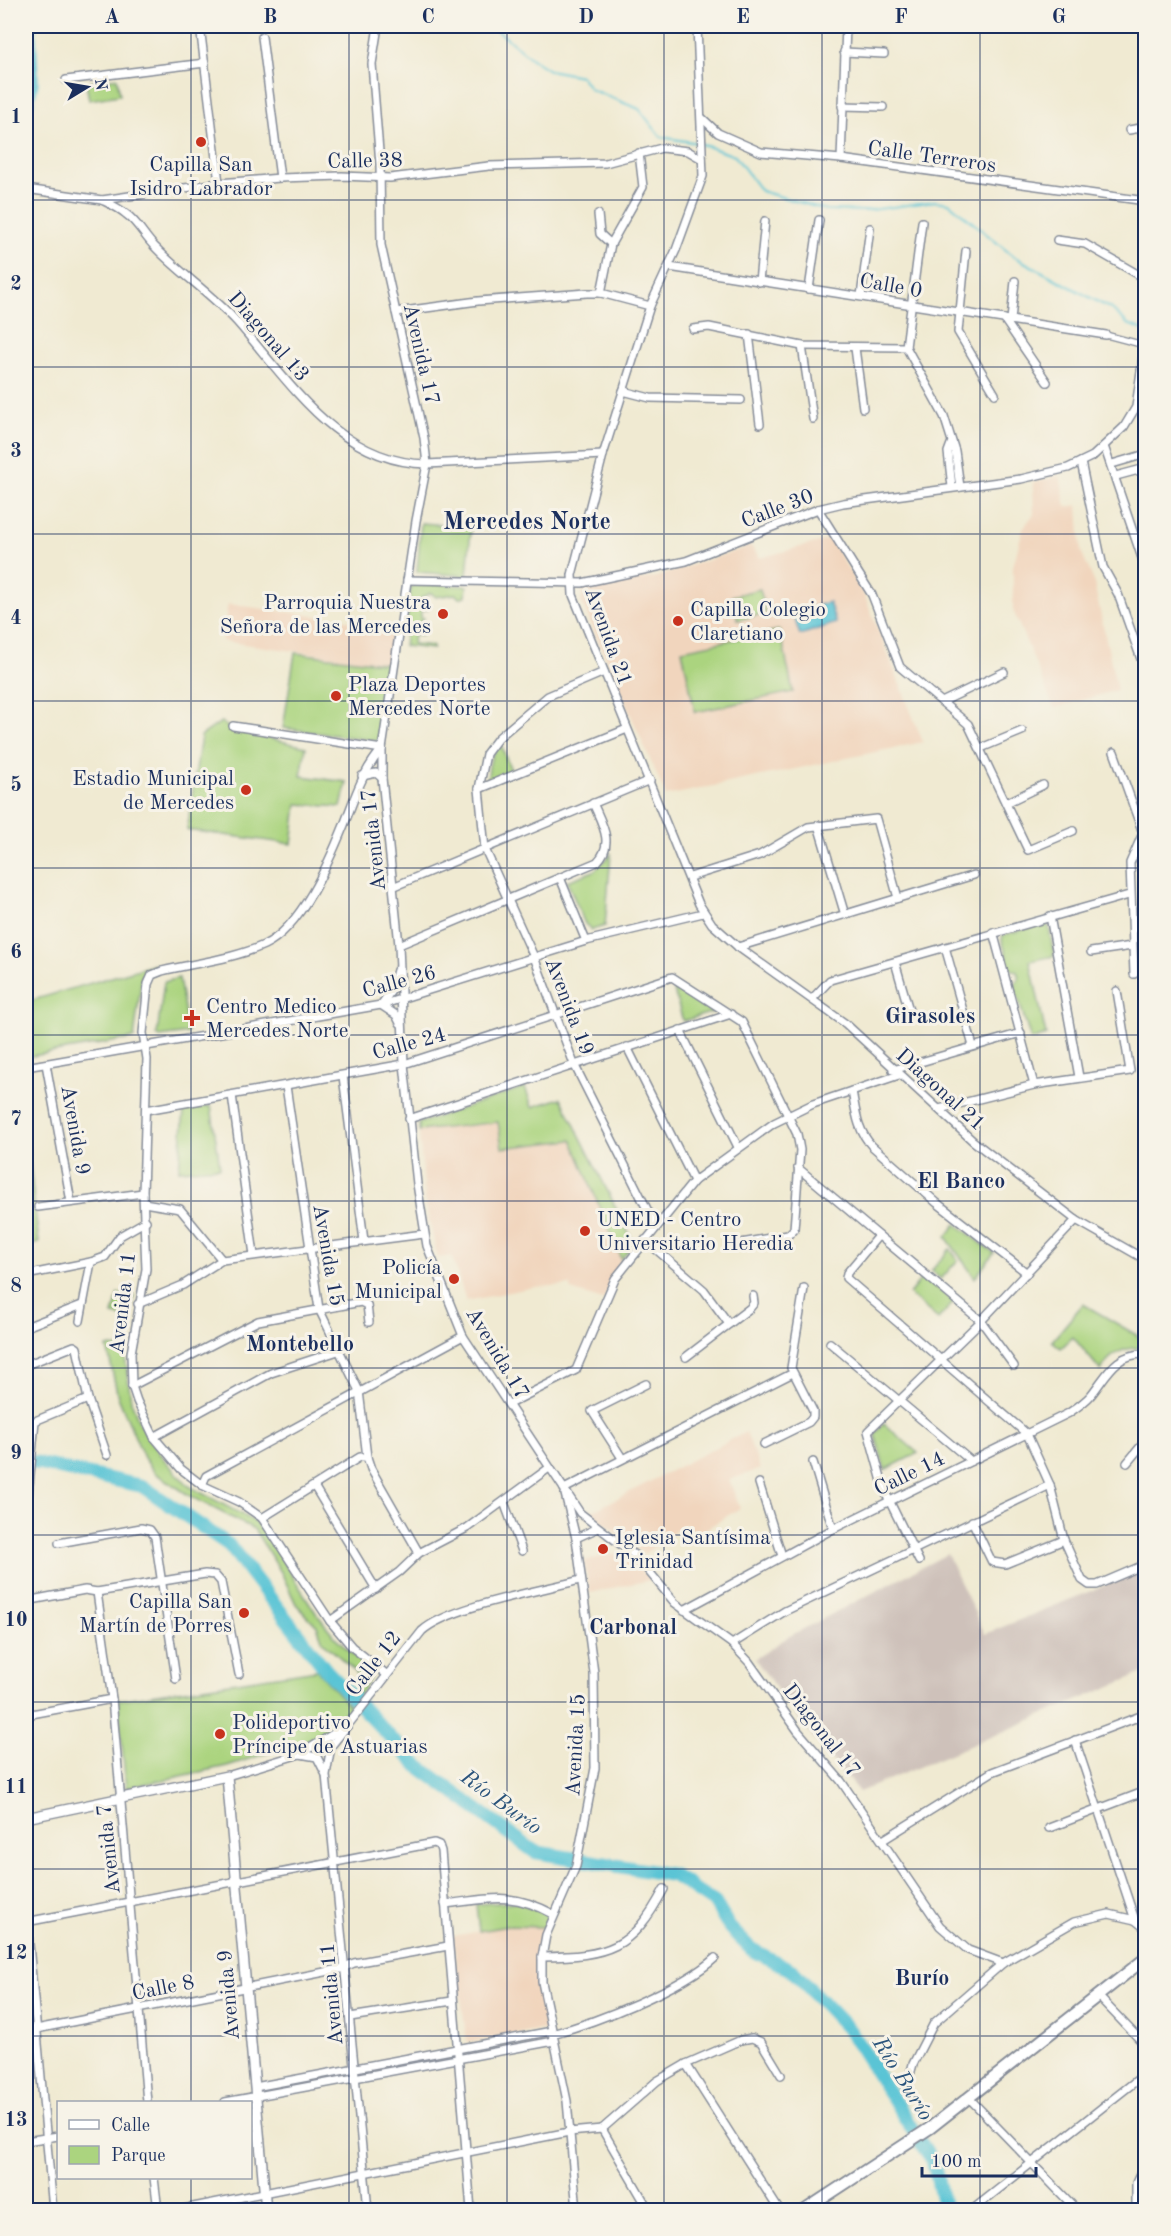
<svg xmlns="http://www.w3.org/2000/svg" width="1171" height="2236" font-family="'Old Standard TT',serif">
  <style>
    .built { fill: #f1d5bd }
    .industrial { fill: #cec1ba }
    .green { fill: #abd47f; stroke: #63826e; stroke-width: 1.5 }
    .water { fill: #5ac4d5; stroke: #3a7a9a; stroke-width: 1.5 }
    .lines { fill: none; stroke-linecap: round; stroke-linejoin: round }
    .stream { stroke: #5ac4d5; stroke-width: 2 }
    .river { stroke: #5ac4d5; stroke-width: 14 }
    .pedestrian-casing { stroke: #868c98; stroke-width: 8 }
    .minor-casing { stroke: #868c98; stroke-width: 10 }
    .tertiary-casing { stroke: #868c98; stroke-width: 12 }
    .secondary-casing { stroke: #868c98; stroke-width: 14 }
    .pedestrian { stroke: #fff; stroke-width: 5 }
    .minor { stroke: #fff; stroke-width: 7 }
    .tertiary { stroke: #fff; stroke-width: 9 }
    .secondary { stroke: #fff; stroke-width: 10 }
    .grid { fill: none; stroke: #1b2f5e; stroke-width: 1.5; stroke-opacity: 0.55 }
    .poi-dot { fill: #c8321e; stroke: #f7f3e8; stroke-width: 2 }
    .labels { text-anchor: middle; stroke-width: 6; stroke-linejoin: round; paint-order: stroke }
    .street-label { font-size: 21px; fill: #1b2f5e; stroke: #f7f3e8 }
    .poi-label { font-size: 21px; fill: #1b2f5e; stroke: #f7f3e8; text-anchor: start }
    .neighbourhood-label { font-size: 22px; font-weight: bold; fill: #1b2f5e; stroke: #f7f3e8 }
    .water-label { font-size: 22px; font-style: italic; fill: #2b547c; stroke: #f7f3e8 }
    .quarter-label { font-size: 24px; font-weight: bold; fill: #1b2f5e; stroke: #f7f3e8 }
    .neatline { fill: none; stroke: #1b2f5e; stroke-width: 2 }
    .grid-label { font-size: 20px; text-anchor: middle; font-weight: bold; fill: #1b2f5e }
  </style>
  <rect width="100%" height="100%" fill="#f7f3e8"/>
  <filter id="ink" filterUnits="userSpaceOnUse"><feTurbulence type="fractalNoise" baseFrequency=".0167" numOctaves="2"/><feDisplacementMap in="SourceGraphic" scale="12" xChannelSelector="R" yChannelSelector="G"/><feConvolveMatrix kernelMatrix="1 2 1 2 8 2 1 2 1" color-interpolation-filters="sRGB"/></filter>
  <filter id="wash" filterUnits="userSpaceOnUse"><feTurbulence type="fractalNoise" baseFrequency=".008" numOctaves="4" result="noise"/><feDisplacementMap in="SourceGraphic" scale="24" xChannelSelector="R" yChannelSelector="G"/><feGaussianBlur stdDeviation="1.35" result="paint"/><feColorMatrix in="noise" values="0 0 0 0 0 0 0 0 0 0 0 0 0 0 0 0 0 1.4 0 .05"/><feComposite in="paint" operator="in"/></filter>
  <g filter="url(#wash)">
    <rect width="100%" height="100%" fill="#f0ead2"/>
    <g class="built">
      <path d="M1060 476 1066 507 1078 505 1081 551 1093 579 1117 690 1054 708 1013 610V567L1023 528 1034 514 1033 482Z"/>
      <path d="M830 539 865 597 923 742 666 796 581 601 583 588 656 577 751 546 760 558Z"/>
      <path d="M228 604 396 627 390 664 222 641Z"/>
      <path d="M498 1122 546 1142 572 1140 621 1259 603 1300 571 1290 570 1285 534 1287 466 1301 452 1256 438 1258 426 1206 419 1131Z"/>
      <path d="M746 1432 760 1469 729 1480 740 1508 698 1534 685 1524 644 1554 591 1512Z"/>
      <path d="M622 1552 650 1580 590 1593 584 1561Z"/>
      <path d="M507 1926 545 1927 538 1981 547 2029 467 2043 453 1936Z"/>
    </g>
    <path class="industrial" d="M947 1554 985 1634 1145 1569V1672L859 1792 802 1724 755 1659 788 1637Z"/>
    <g class="green">
      <path d="M117 78 120 95 89 100 86 83Z"/>
      <path d="M421 523 471 527 467 576 417 572Z"/>
      <path d="M415 583 467 586 466 596 459 598 455 594 436 597 431 593 421 598V605L427 610H421V617L424 618 420 621 422 635 414 634 413 644 433 646V649L404 646 411 587Z"/>
      <path d="M760 589 766 613 738 620 732 596Z"/>
      <path d="M780 630 793 692 695 712 682 650Z"/>
      <path d="M295 653 390 664 378 741 283 728Z"/>
      <path d="M221 722 231 729 306 747 301 776 347 782 341 807 297 804 292 844 187 830 201 736Z"/>
      <path d="M500 743 511 770 488 780C488 765 491 755 500 743Z"/>
      <path d="M611 854 605 926 592 930 585 924 567 881 594 871Z"/>
      <path d="M1045 924 1049 927 1054 956 1030 961 1046 1035 1031 1040 1014 985 1019 979 1017 971 1010 969 1002 940 1003 935Z"/>
      <path d="M156 964 142 975 134 1038 26 1057V1002Z"/>
      <path d="M179 978 188 1033 160 1037 157 1035 164 982Z"/>
      <path d="M672 984 713 1012 683 1021Z"/>
      <path d="M525 1087 532 1107 561 1098 634 1244 621 1259 572 1140 502 1148 498 1122 419 1131V1123Z"/>
      <path d="M211 1106 220 1167 179 1170 184 1111Z"/>
      <path d="M26 1134 39 1243 26 1246Z"/>
      <path d="M956 1224 994 1253 975 1278 946 1237Z"/>
      <path d="M950 1249 958 1260 941 1279 931 1271Z"/>
      <path d="M923 1276 954 1302 938 1319 909 1294Z"/>
      <path d="M118 1294 134 1296 130 1319 113 1315Z"/>
      <path d="M1083 1304 1145 1340V1349C1127 1345 1108 1354 1101 1371L1073 1337 1061 1348 1052 1341Z"/>
      <path d="M107 1347 124 1348 131 1401 140 1424 162 1457 187 1485 252 1520 264 1532 316 1613 335 1637 373 1673 360 1695 356 1690 360 1680 354 1670 323 1642 317 1626 296 1604 281 1572 254 1529 190 1496 155 1473 144 1458 118 1397Z"/>
      <path d="M884 1424 918 1453 885 1470 875 1434Z"/>
      <path d="M317 1670 350 1707 330 1727 309 1740 227 1766 126 1788 118 1700Z"/>
      <path d="M517 1902 548 1915 545 1927 507 1926 479 1931 476 1904Z"/>
    </g>
    <path class="water" d="M829 602 836 623 800 635 793 614Z"/>
    <g class="lines">
      <path class="stream" d="M492 26 532 59 549 70 581 76 590 89 639 109 661 137 698 143 735 156 761 191 826 210 864 211 935 201 949 203 1013 256 1113 310 1128 324 1146 331"/>
      <g class="river">
        <path d="M26 108 32 82 29 26"/>
        <path d="M26 1461 142 1486 229 1545 326 1670 418 1766 535 1852 673 1875 715 1903 730 1928 751 1949 793 1971 850 2031 933 2162 945 2210"/>
      </g>
    </g>
  </g>
  <g filter="url(#ink)">
    <g class="lines">
      <defs>
        <path id="pedestrian" d="M1106 335 1144 345"/>
        <g id="minor">
          <path d="M200 26 219 183"/>
          <path d="M378 26 372 64 380 164 381 245 424 438 427 464 416 521 382 749V778L399 945 404 1064 417 1184 427 1246 463 1336 580 1513 637 1557 675 1603 732 1644 749 1662 798 1731 841 1781 940 1926 968 1950 1003 1963"/>
          <path d="M697 26 703 176 676 250 650 306 603 455 572 575 573 595 699 904 712 924 738 947 846 1024 973 1141 1076 1220 1146 1260"/>
          <path d="M262 37 280 178"/>
          <path d="M844 52 884 54"/>
          <path d="M66 80 205 63"/>
          <path d="M842 106 883 107"/>
          <path d="M702 118 718 133 761 152 841 159 1146 201"/>
          <path d="M1129 130 1146 127"/>
          <path d="M841 159 846 26"/>
          <path d="M26 189 102 200 219 183 280 178 342 176 390 178 489 166 605 163 662 148 688 151 702 159"/>
          <path d="M102 200C110 204 119 208 126 214 138 222 145 238 156 248 181 274 212 294 237 322 289 381 339 463 427 464L603 455"/>
          <path d="M598 214 600 234 611 244"/>
          <path d="M922 222 906 347 944 416 955 451 960 487"/>
          <path d="M1057 240 1085 244 1146 279"/>
          <path d="M966 251 958 332 995 394"/>
          <path d="M669 267 1106 335"/>
          <path d="M759 282 765 221"/>
          <path d="M809 289 819 220"/>
          <path d="M601 293 611 244 643 187 639 153"/>
          <path d="M861 296 870 228"/>
          <path d="M396 312 478 301 587 293H601L650 306"/>
          <path d="M1004 319 1047 382"/>
          <path d="M1011 320 1015 281"/>
          <path d="M693 329 709 327 802 346 906 347"/>
          <path d="M749 334 760 424"/>
          <path d="M802 346 813 419"/>
          <path d="M855 348 863 408"/>
          <path d="M623 391 650 398 741 400"/>
          <path d="M951 444 948 452 952 487"/>
          <path d="M1104 446 1146 570"/>
          <path d="M1081 462 1103 567 1118 594 1146 673"/>
          <path d="M1112 464 1146 454"/>
          <path d="M1116 476 1146 468"/>
          <path d="M818 509 872 595 900 667 968 724 1028 850 1073 831"/>
          <path d="M407 580 582 583 686 561 818 509 843 503 1021 479 1068 468 1093 456 1124 427 1136 407 1146 335"/>
          <path d="M604 672 548 696 498 738 486 754 479 789 485 849 534 957 574 1064 656 1227"/>
          <path d="M944 701 1004 672"/>
          <path d="M233 726 382 749"/>
          <path d="M981 748 1022 731"/>
          <path d="M382 749C362 772 355 797 344 825 329 862 301 928 264 945 233 959 195 963 162 971L152 975 148 984 143 1033 147 1059 143 1193 146 1269 131 1353 132 1386 137 1401 154 1437 181 1469 202 1485 239 1502 262 1518 330 1621 352 1647 386 1674"/>
          <path d="M1114 752 1143 833 1130 863 1134 974"/>
          <path d="M362 776 376 773 382 778"/>
          <path d="M479 789 627 729"/>
          <path d="M1006 803 1043 785"/>
          <path d="M818 825 845 915"/>
          <path d="M690 877 760 855 808 827 876 819 898 898"/>
          <path d="M561 880 586 941"/>
          <path d="M395 886 650 780"/>
          <path d="M1050 916 1079 1077"/>
          <path d="M993 932 1034 1085"/>
          <path d="M399 945 597 862C615 844 602 824 593 803"/>
          <path d="M738 947 974 875"/>
          <path d="M945 947 973 1046"/>
          <path d="M1091 952 1132 946"/>
          <path d="M895 962 910 1014"/>
          <path d="M397 970 391 991 381 1005 396 1015 400 1023"/>
          <path d="M813 998 830 980 1129 895"/>
          <path d="M680 1030 738 1147"/>
          <path d="M627 1047 694 1181"/>
          <path d="M46 1064 71 1202"/>
          <path d="M26 1067 381 1005 586 941 703 913"/>
          <path d="M893 1070 1021 1033"/>
          <path d="M343 1076 364 1241"/>
          <path d="M286 1086 319 1309 359 1391 367 1457 371 1469 419 1553"/>
          <path d="M852 1091C856 1112 857 1130 872 1146L937 1203 1027 1273"/>
          <path d="M232 1095 254 1255"/>
          <path d="M939 1109 1034 1085 1130 1071 1117 991"/>
          <path d="M146 1110 404 1064 672 977 742 1022 797 1134 800 1150 794 1229 788 1235 741 1243"/>
          <path d="M409 1119 731 1014"/>
          <path d="M798 1168 981 1321 1014 1366"/>
          <path d="M144 1203 180 1209 222 1260"/>
          <path d="M38 1207 143 1193"/>
          <path d="M878 1236 847 1273 846 1278 1027 1434 1050 1485 1064 1540 1082 1580 1089 1585H1097L1146 1564"/>
          <path d="M645 1240 704 1290 729 1324"/>
          <path d="M26 1275 91 1262 105 1257 120 1236 146 1221"/>
          <path d="M138 1304 183 1285 222 1260 424 1234"/>
          <path d="M80 1321 91 1262"/>
          <path d="M26 1327 82 1305"/>
          <path d="M830 1343 971 1461"/>
          <path d="M686 1357 750 1308 754 1303 753 1296"/>
          <path d="M26 1365 74 1346 77 1348 88 1399 35 1421 26 1518"/>
          <path d="M132 1386 258 1321 361 1302 367 1305 369 1322"/>
          <path d="M88 1399 107 1455"/>
          <path d="M509 1404 576 1370 615 1279 694 1181 774 1123 813 1104 899 1075"/>
          <path d="M154 1437 271 1373 338 1351"/>
          <path d="M764 1444 809 1422 813 1417V1411L791 1368 804 1288"/>
          <path d="M622 1458 592 1411 646 1384"/>
          <path d="M813 1462 833 1529"/>
          <path d="M1127 1463 1146 1440"/>
          <path d="M759 1483 782 1556"/>
          <path d="M202 1485 206 1476 463 1336"/>
          <path d="M314 1486 376 1589"/>
          <path d="M564 1489 793 1373"/>
          <path d="M565 1494 576 1538 594 1673 595 1768 576 1866 546 1935 542 1957V1982L567 2101 577 2210"/>
          <path d="M504 1502 522 1551"/>
          <path d="M262 1518 360 1457H367"/>
          <path d="M972 1521 992 1562 1005 1564 1064 1540"/>
          <path d="M576 1538 598 1528"/>
          <path d="M59 1543 141 1528 150 1530 155 1537 176 1679"/>
          <path d="M919 1561 885 1492 868 1431 981 1321 1076 1220"/>
          <path d="M97 1592 112 1699 147 2102"/>
          <path d="M26 1601 85 1590 97 1592 205 1574 215 1575 221 1582 239 1674"/>
          <path d="M684 1610 833 1529 1069 1413C1076 1408 1085 1402 1091 1395 1108 1374 1115 1353 1146 1354"/>
          <path d="M330 1621 399 1572 419 1553 467 1528 549 1468"/>
          <path d="M732 1644 785 1611 1050 1485"/>
          <path d="M26 1715 112 1699"/>
          <path d="M348 1725 331 1746 326 1775 368 2210"/>
          <path d="M1075 1740 1135 1920 1146 1929"/>
          <path d="M300 1754 317 1757 325 1773"/>
          <path d="M227 1776 300 1754 348 1725 422 1631C450 1606 540 1591 580 1580"/>
          <path d="M1049 1828 1146 1791"/>
          <path d="M883 1840 992 1772 1146 1714"/>
          <path d="M445 1904C490 1899 511 1891 553 1914"/>
          <path d="M26 1911 53 2210"/>
          <path d="M26 1922 434 1843 439 1845 441 1851 471 2210"/>
          <path d="M542 1957C608 1956 632 1950 664 1889"/>
          <path d="M1099 1997 1146 2046"/>
          <path d="M350 2017 452 2001"/>
          <path d="M26 2031 340 1969 354 1963 448 1946"/>
          <path d="M552 2034C597 2022 681 1989 715 1958"/>
          <path d="M686 2064 779 2210"/>
          <path d="M255 2087 552 2031"/>
          <path d="M906 2089 913 2064 934 2023 1003 1963 1074 1922 1109 1914 1135 1920"/>
          <path d="M969 2098 1077 2210"/>
          <path d="M225 2102 554 2041"/>
          <path d="M602 2129 657 2081 686 2064 741 2040 752 2038 761 2042 781 2075"/>
          <path d="M602 2129 649 2210"/>
          <path d="M26 2141 58 2136"/>
          <path d="M154 2178 158 2210"/>
          <path d="M178 2210 569 2132 602 2129"/>
          <path d="M972 2210 1146 2073"/>
          <path d="M1136 2210V2183L1146 2161"/>
        </g>
        <path id="tertiary" d="M26 1818 227 1776 266 2210"/>
        <path id="secondary" d="M805 2210 930 2128 1146 1958"/>
      </defs>
      <use href="#pedestrian" class="pedestrian-casing"/>
      <use href="#minor" class="minor-casing"/>
      <use href="#tertiary" class="tertiary-casing"/>
      <use href="#secondary" class="secondary-casing"/>
      <use href="#pedestrian" class="pedestrian"/>
      <use href="#minor" class="minor"/>
      <use href="#tertiary" class="tertiary"/>
      <use href="#secondary" class="secondary"/>
    </g>
  </g>
  <path class="grid" d="M191 26V2102M349 26V2210M507 26V2210M664 26V2210M822 26V2210M980 26V2210M26 200H1146M26 367H1146M26 534H1146M26 701H1146M26 868H1146M26 1035H1146M26 1201H1146M26 1368H1146M26 1535H1146M26 1702H1146M26 1869H1146M26 2036H1146M191 2178V2210"/>
  <g class="poi-dot">
    <circle cx="201" cy="142" r="6"/>
    <circle cx="443" cy="614" r="6"/>
    <circle cx="678" cy="621" r="6"/>
    <circle cx="336" cy="696" r="6"/>
    <circle cx="246" cy="790" r="6"/>
    <path d="M189 1009h6v6h6v6h-6v6h-6v-6h-6v-6h6z"/>
    <circle cx="585" cy="1231" r="6"/>
    <circle cx="454" cy="1279" r="6"/>
    <circle cx="603" cy="1549" r="6"/>
    <circle cx="244" cy="1613" r="6"/>
    <circle cx="220" cy="1734" r="6"/>
  </g>
  <g class="labels">
    <g class="street-label">
      <text transform="translate(932 156) rotate(8)" y="7">Calle Terreros</text>
      <text transform="translate(365 160) rotate(-1)" y="7">Calle 38</text>
      <text transform="translate(891 285) rotate(10)" y="7">Calle 0</text>
      <text transform="translate(269 336) rotate(49)" y="7">Diagonal 13</text>
      <text transform="translate(422 354) rotate(77)" y="7">Avenida 17</text>
      <text transform="translate(777 508) rotate(-21)" y="7">Calle 30</text>
      <text transform="translate(609 636) rotate(70)" y="7">Avenida 21</text>
      <text transform="translate(373 840) rotate(-96)" y="7">Avenida 17</text>
      <text transform="translate(399 981) rotate(-15)" y="7">Calle 26</text>
      <text transform="translate(570 1006) rotate(69)" y="7">Avenida 19</text>
      <text transform="translate(409 1043) rotate(-15)" y="7">Calle 24</text>
      <text transform="translate(941 1089) rotate(42)" y="7">Diagonal 21</text>
      <text transform="translate(76 1130) rotate(80)" y="7">Avenida 9</text>
      <text transform="translate(329 1255) rotate(80)" y="7">Avenida 15</text>
      <text transform="translate(122 1303) rotate(-83)" y="7">Avenida 11</text>
      <text transform="translate(498 1353) rotate(59)" y="7">Avenida 17</text>
      <text transform="translate(909 1473) rotate(-26)" y="7">Calle 14</text>
      <text transform="translate(373 1663) rotate(-52)" y="7">Calle 12</text>
      <text transform="translate(822 1730) rotate(52)" y="7">Diagonal 17</text>
      <text transform="translate(575 1745) rotate(-87)" y="7">Avenida 15</text>
      <text transform="translate(108 1849) rotate(-96)" y="7">Avenida 7</text>
      <text transform="translate(163 1987) rotate(-11)" y="7">Calle 8</text>
      <text transform="translate(331 1994) rotate(-95)" y="7">Avenida 11</text>
      <text transform="translate(228 1995) rotate(-95)" y="7">Avenida 9</text>
    </g>
    <g class="poi-label">
      <text x="201" y="171" text-anchor="middle">Capilla San<tspan x="201" dy="24">Isidro Labrador</tspan></text>
      <text x="431" y="609" text-anchor="end">Parroquia Nuestra<tspan x="431" dy="24">Señora de las Mercedes</tspan></text>
      <text x="690" y="616">Capilla Colegio<tspan x="690" dy="24">Claretiano</tspan></text>
      <text x="348" y="691">Plaza Deportes<tspan x="348" dy="24">Mercedes Norte</tspan></text>
      <text x="234" y="785" text-anchor="end">Estadio Municipal<tspan x="234" dy="24">de Mercedes</tspan></text>
      <text x="206" y="1013">Centro Medico<tspan x="206" dy="24">Mercedes Norte</tspan></text>
      <text x="597" y="1226">UNED - Centro<tspan x="597" dy="24">Universitario Heredia</tspan></text>
      <text x="442" y="1274" text-anchor="end">Policía<tspan x="442" dy="24">Municipal</tspan></text>
      <text x="615" y="1544">Iglesia Santísima<tspan x="615" dy="24">Trinidad</tspan></text>
      <text x="232" y="1608" text-anchor="end">Capilla San<tspan x="232" dy="24">Martín de Porres</tspan></text>
      <text x="232" y="1729">Polideportivo<tspan x="232" dy="24">Príncipe de Astuarias</tspan></text>
    </g>
    <g class="neighbourhood-label">
      <text x="930" y="1023">Girasoles</text>
      <text x="961" y="1188">El Banco</text>
      <text x="300" y="1351">Montebello</text>
      <text x="633" y="1634">Carbonal</text>
      <text x="922" y="1985">Burío</text>
    </g>
    <g class="water-label">
      <text transform="translate(502 1801) rotate(36)" y="8">Río Burío</text>
      <text transform="translate(904 2078) rotate(58)" y="8">Río Burío</text>
    </g>
    <g class="quarter-label">
      <text x="527" y="529">Mercedes Norte</text>
    </g>
  </g>
  <rect width="1171" height="2236" fill="none" stroke="#f7f3e8" stroke-width="66"/>
  <rect x="57" y="2101" width="195" height="78" fill="#f7f3e8" stroke="#9fa5b1" stroke-width="1.5"/>
  <rect x="69" y="2120" width="30" height="9" fill="#ffffff" stroke="#9fa5b1" stroke-width="1.5"/>
  <text x="111" y="2131" font-size="18" fill="#1b2f5e">Calle</text>
  <rect x="69" y="2146" width="30" height="18" fill="#abd47f" stroke="#9fa5b1" stroke-width="1.5"/>
  <text x="111" y="2161" font-size="18" fill="#1b2f5e">Parque</text>
  <g transform="translate(87 87) rotate(79)" stroke="#f7f3e8" stroke-width="4.5" paint-order="stroke">
  <path d="M0-4.5L10 22L0 15L-10 22Z" fill="#1b2f5e"/>
  <text y="-9" font-size="16" font-weight="bold" text-anchor="middle" fill="#1b2f5e">N</text>
  </g>
  <path d="M922 2167v9h114v-9" fill="none" stroke="#1b2f5e" stroke-width="3"/>
  <text x="931" y="2167" font-size="18" fill="#1b2f5e" stroke="#f7f3e8" stroke-width="4.5" paint-order="stroke">100 m</text>
  <rect x="33" y="33" width="1105" height="2170" class="neatline"/>
  <g class="grid-label">
    <text x="112" y="23">A</text>
    <text x="270" y="23">B</text>
    <text x="428" y="23">C</text>
    <text x="586" y="23">D</text>
    <text x="743" y="23">E</text>
    <text x="901" y="23">F</text>
    <text x="1059" y="23">G</text>
    <text x="16" y="123">1</text>
    <text x="16" y="290">2</text>
    <text x="16" y="457">3</text>
    <text x="16" y="624">4</text>
    <text x="16" y="791">5</text>
    <text x="16" y="958">6</text>
    <text x="16" y="1125">7</text>
    <text x="16" y="1292">8</text>
    <text x="16" y="1459">9</text>
    <text x="16" y="1626">10</text>
    <text x="16" y="1793">11</text>
    <text x="16" y="1959">12</text>
    <text x="16" y="2126">13</text>
  </g>
</svg>
